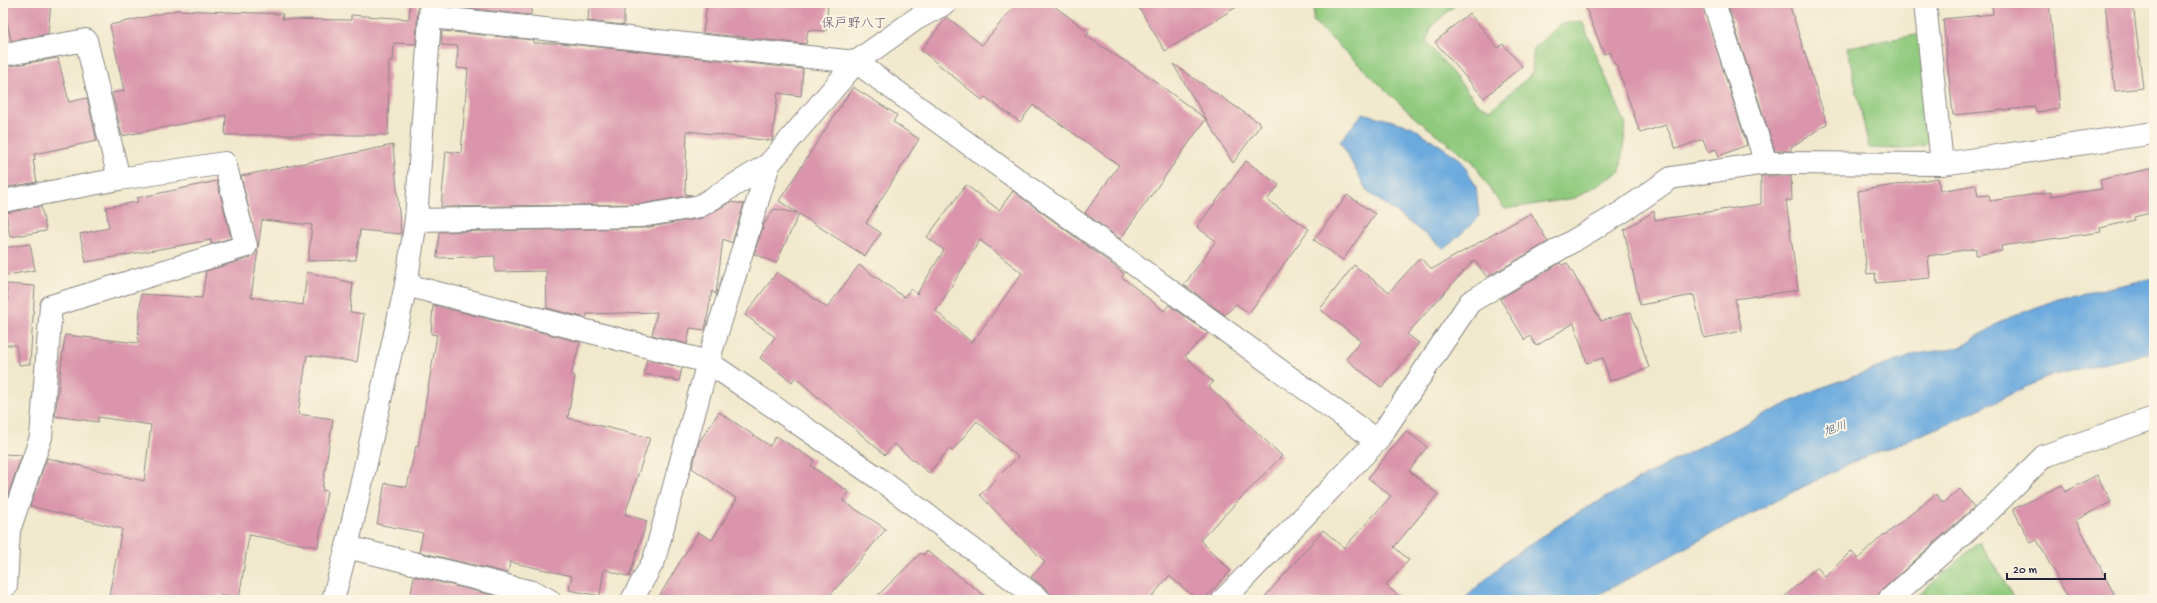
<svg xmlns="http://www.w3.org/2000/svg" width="2157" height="603" font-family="'Gochi Hand','Klee One',sans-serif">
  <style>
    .green { fill: #90ca7e; stroke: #59765c }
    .water { fill: #6caade; stroke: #47668c }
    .building { fill: #da94ab; fill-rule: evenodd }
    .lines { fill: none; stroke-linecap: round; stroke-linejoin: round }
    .minor-casing { stroke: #8a8684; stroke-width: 24 }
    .minor { stroke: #fff; stroke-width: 22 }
    .labels { text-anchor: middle; stroke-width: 4; stroke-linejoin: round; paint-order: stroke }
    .water-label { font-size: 12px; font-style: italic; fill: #40587c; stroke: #fcf5e5 }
    .quarter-label { font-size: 13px; fill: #624a62; stroke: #fcf5e5 }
  </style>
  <rect width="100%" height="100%" fill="#fcf5e5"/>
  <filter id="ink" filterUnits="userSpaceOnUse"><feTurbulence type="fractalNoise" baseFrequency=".025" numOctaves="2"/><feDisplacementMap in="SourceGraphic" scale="8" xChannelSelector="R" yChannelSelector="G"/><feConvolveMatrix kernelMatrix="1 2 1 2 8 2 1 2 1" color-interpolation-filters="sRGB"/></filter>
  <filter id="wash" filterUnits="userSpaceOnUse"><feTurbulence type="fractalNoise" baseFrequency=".012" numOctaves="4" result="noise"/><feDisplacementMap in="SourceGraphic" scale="16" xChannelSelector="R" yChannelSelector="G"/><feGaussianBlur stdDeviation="0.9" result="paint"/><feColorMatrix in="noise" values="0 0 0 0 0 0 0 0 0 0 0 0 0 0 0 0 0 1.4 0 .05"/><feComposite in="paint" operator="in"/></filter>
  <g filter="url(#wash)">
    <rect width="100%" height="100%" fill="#f1e9cd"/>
    <g class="green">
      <path d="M1326 3H1457L1431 27 1427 42 1477 103 1490 110 1532 74 1533 49 1561 24 1582 21 1626 125 1620 172 1575 198 1505 209 1492 192 1473 162 1415 118 1313 21 1314 9Z"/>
      <path d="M1922 34 1934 136 1925 145 1901 149 1869 148 1847 47Z"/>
      <path d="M1979 542 2016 600H1913Z"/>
    </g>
    <g class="water">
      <path d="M1363 113 1411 126 1460 159 1476 186 1479 217 1445 249 1367 191 1340 141Z"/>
      <path d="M2154 278V352L2049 376 1954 421 1844 466 1694 543 1589 600H1463L1507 560 1572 516 1693 450 1815 390 1917 354 1961 347 2003 320 2058 299Z"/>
    </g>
    <g id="blocks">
      <g class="building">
        <path d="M3 3H51L48 34 11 41Z"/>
        <path d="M410 3H418L416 44 394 43 393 61H389L388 135H225L226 115 122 136 112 93 124 91 110 25 177 10 283 14 282 19 351 20V15L409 19Z"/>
        <path d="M443 3H532L531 15 443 6Z"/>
        <path d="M589 3H624V25L588 21Z"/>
        <path d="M707 3H828L826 31 808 30 806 44 703 33Z"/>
        <path d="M1017 3H1050L1089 32 1086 36 1145 74 1206 119 1120 239 1085 213 1119 165 1033 105 1020 122 985 97 982 100 921 50 947 17 982 45Z"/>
        <path d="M1136 3H1243L1165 51Z"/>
        <path d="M1584 3H1702L1747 145 1719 156 1716 149 1708 152 1703 139 1676 149 1666 125 1640 133 1617 65H1615L1610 52 1604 54Z"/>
        <path d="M1727 3H1789L1827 124 1791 147V151H1775Z"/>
        <path d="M1992 3H2049L2060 109 2036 112 2035 107 1953 115 1943 19 1993 14Z"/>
        <path d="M2105 3H2133L2143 88 2115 91Z"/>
        <path d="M1469 13 1498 48 1503 44 1522 66 1484 98 1435 42Z"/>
        <path d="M442 31 533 40V43H560L803 69 801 96 778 93 772 141 687 131 685 194 692 195 641 204 441 207 446 151 461 153 468 69 457 68 458 46 441 45Z"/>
        <path d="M58 58 69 102 87 98 97 141 34 154 35 160H33L37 182 3 188V67Z"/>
        <path d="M1173 64 1261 124 1233 163Z"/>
        <path d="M853 87 897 115 893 122 919 139 866 223 881 233 865 256 799 214 776 263 754 254 764 224 774 209 798 213 779 201Z"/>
        <path d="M393 145 401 234 360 230 356 260 308 261 312 225 262 220 258 248 241 176Z"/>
        <path d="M1246 161 1279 185 1267 200 1309 229 1249 313 1236 304 1225 315 1184 285 1216 241 1197 227Z"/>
        <path d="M2154 168V212L2134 217 2135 220 2100 228 2101 232 2001 246 2002 251 1976 255V248L1928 256 1930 278 1876 283 1875 273 1867 274 1858 191 1938 178 1940 191 1976 185 1978 196 1989 195 1990 201 2051 192V196L2102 189 2100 180Z"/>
        <path d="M1761 176H1791L1792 200H1786L1798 290 1735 299 1742 331 1704 338 1694 295 1640 305 1624 230 1654 211 1655 220 1761 204Z"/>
        <path d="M217 181 231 238 211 244V240L86 262 80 234 109 228 106 207 138 202 137 198Z"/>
        <path d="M966 185 999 210 1013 191 1105 259 1124 274 1122 277 1164 311 1169 305 1208 333 1185 356 1213 382 1209 387 1282 456 1200 540 1231 571 1203 600H1198L1169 576 1149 600H1052L1048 590 1031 577 1045 562 980 495 1018 457 977 421 952 451 949 449 929 473 894 444 885 455 795 377 792 382 760 358 775 337 745 315 777 272 827 308 859 265 904 297 911 289 917 294 944 250 927 237ZM980 240 1022 273 972 343 936 311Z"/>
        <path d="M1347 195 1375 214 1343 260 1314 240Z"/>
        <path d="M731 202 744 204 732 243 723 239 716 294 712 291 705 330 690 328 687 344 652 335 657 312 587 314 586 318 547 308 546 271 495 272V256L437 258 439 232 644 228 702 218Z"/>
        <path d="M41 206 46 231 10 237 6 213Z"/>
        <path d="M1531 213 1548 242 1487 277 1474 260 1407 334 1419 343 1382 388 1346 359 1361 341 1320 309 1354 265 1389 292 1420 258 1432 269Z"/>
        <path d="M30 244 35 270 3 276V248Z"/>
        <path d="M258 250 251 297 303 305 307 272 353 283 350 312 364 314 357 362 307 355 298 414 333 419 322 490 327 491 318 547 249 535 239 599 219 595 218 600H108L122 529 30 506 47 458 144 481 151 425 98 417V422L55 416 65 335 138 343 141 294 202 298 206 271 250 258Z"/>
        <path d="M1560 263 1562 265 1567 263 1601 321 1631 312 1649 368 1610 381 1603 358 1587 363 1574 323 1536 346 1530 336 1525 340 1500 299Z"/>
        <path d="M6 284 35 286 30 364 19 365 16 345H3V299L8 300Z"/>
        <path d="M433 305 580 342 571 375 575 376 568 418 650 438 625 514 647 521 629 577 604 569 600 596 569 590 572 576 510 562 508 573 419 552 423 533 377 524 385 483 407 487 416 446 418 447 437 335 431 334Z"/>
        <path d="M647 359 682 368 679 381 644 374Z"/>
        <path d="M719 412 770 446 776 436 814 460 811 466 849 492 843 501 886 529 826 600H657L698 532 712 540 737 499 692 468 699 442Z"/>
        <path d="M1406 431 1427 447 1409 471 1438 494 1394 547 1409 560 1386 585 1403 600H1262L1323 530 1344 548 1391 496 1368 478Z"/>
        <path d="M3 454 22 455 6 500H3Z"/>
        <path d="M2097 475 2111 502 2076 520 2117 600H2069L2037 540 2031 543 2013 509 2062 485 2065 492Z"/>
        <path d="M1960 489 1974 507 1881 591 1875 600H1781L1817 567 1825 577 1851 551 1858 559 1884 534 1885 535 1936 494 1943 503Z"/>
        <path d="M927 551 990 600H873L921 553 923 555Z"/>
        <path d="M414 576 504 598 503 600H410Z"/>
      </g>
    </g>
  </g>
  <g filter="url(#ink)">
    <use href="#blocks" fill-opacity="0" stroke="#8a8684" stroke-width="1"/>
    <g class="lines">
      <defs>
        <g id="minor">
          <path d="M1714 3 1766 163"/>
          <path d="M1925 3 1942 164"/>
          <path d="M431 17 856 62 1377 441"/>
          <path d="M3 55 86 40 119 179"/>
          <path d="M3 201 119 179 225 163 246 246 51 306 41 437 9 530 6 586H3"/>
          <path d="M416 220 642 216 700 206 769 164"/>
          <path d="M406 285 708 362 878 478 1040 600"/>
          <path d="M347 547 536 593 549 600"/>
          <path d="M333 600 347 547 406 285 416 220 431 3"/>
          <path d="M632 600 654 560 708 362 769 164 856 62 916 19 946 3"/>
          <path d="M1223 600 1377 441 1470 302 1622 212 1671 178 1766 163 1942 164 2154 133"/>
          <path d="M1889 600 1991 509 2044 456 2154 418"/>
        </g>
      </defs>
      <use href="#minor" class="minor-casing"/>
      <use href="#minor" class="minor"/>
    </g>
  </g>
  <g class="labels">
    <g class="water-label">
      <text transform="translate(1835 428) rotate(-20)" y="4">旭川</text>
    </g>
    <g class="quarter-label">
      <text x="854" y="27">保戸野八丁</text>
    </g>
  </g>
  <rect width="2157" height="603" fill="none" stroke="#fcf5e5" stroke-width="16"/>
  <path d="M2007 573v6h98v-6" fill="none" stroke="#22223b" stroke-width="2"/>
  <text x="2013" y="573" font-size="12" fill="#22223b" stroke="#fcf5e5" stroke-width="3" paint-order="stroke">20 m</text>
</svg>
